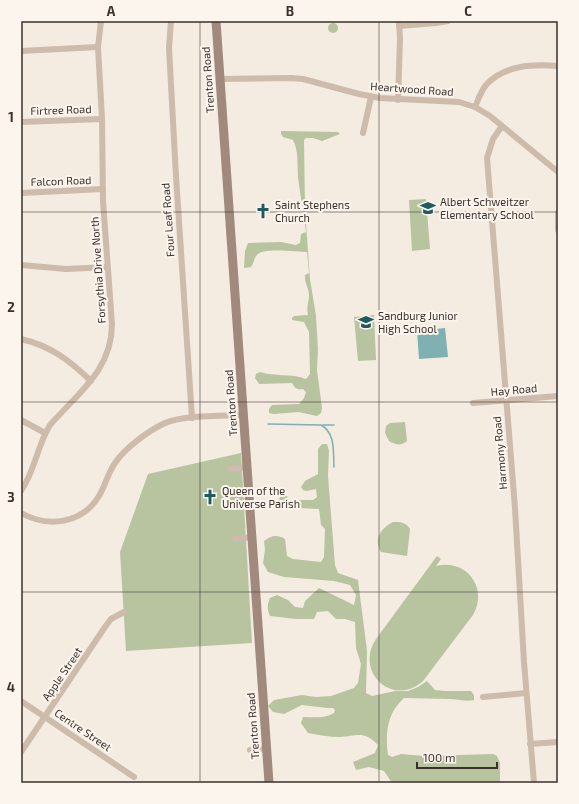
<svg xmlns="http://www.w3.org/2000/svg" width="579" height="804" font-family="'Exo 2',sans-serif">
  <style>
    .green { fill: #b8c4a0 }
    .water { fill: #7fb0b2 }
    .lines { fill: none; stroke-linecap: round; stroke-linejoin: round }
    .stream { stroke: #7fb0b2; stroke-width: 1.5 }
    .minor { stroke: #cdbbac; stroke-width: 6 }
    .secondary { stroke: #a18a7d; stroke-width: 9 }
    .grid { fill: none; stroke: #3b302b; stroke-width: 1; stroke-opacity: 0.55 }
    .labels { text-anchor: middle; stroke-width: 4; stroke-linejoin: round; paint-order: stroke }
    .street-label { font-size: 11px; fill: #3b302b; stroke: #fbf5ee }
    .poi-label { font-size: 11px; fill: #3b302b; stroke: #fbf5ee; text-anchor: start }
    .neatline { fill: none; stroke: #3b302b; stroke-width: 1.5 }
    .grid-label { font-size: 13px; text-anchor: middle; font-weight: bold; fill: #3b302b }
  </style>
  <rect width="100%" height="100%" fill="#f4ebe1"/>
  <g class="green">
    <circle cx="333" cy="28" r="5"/>
    <path d="M281 131 338 132 340 134 322 141 313 138H306L304 140 305 209 310 279 316 316 318 349 317 370 322 408 321 413 317 416 299 412 274 414 269 413V409L272 405 299 404 304 398 306 392 303 389C296 390 295 388 292 383L259 384 255 378 256 374 260 372C275 377 291 373 306 379L310 374 309 332 304 322 292 320V318L294 316 308 315C306 306 309 303 309 295 309 288 304 282 305 275L309 273 307 252C297 252 263 247 257 255 254 258 254 263 251 267L244 268 245 251 248 243 281 242 296 245 300 243 301 234 306 232C304 213 300 195 298 177 297 165 299 151 293 140L283 137 281 134Z"/>
    <path d="M426 199 430 249 412 251 409 200Z"/>
    <path d="M374 315 376 360 358 361 354 317Z"/>
    <path d="M405 422 407 441C401 446 396 445 389 441L385 433 386 426 390 423Z"/>
    <path d="M322 444H327L329 451 328 476 335 565 338 573 358 580 367 651 366 693 372 696 395 691H408L418 687 427 681 435 690 445 691H471L474 695V700C466 702 457 699 449 699 434 699 419 698 404 698 387 713 385 734 388 755L392 757 401 754 424 756 493 754 497 756 500 763V783H392L384 771 369 767 356 770 353 762 375 753 378 745C363 730 358 736 340 737 329 737 319 735 308 733L301 723 303 717C314 717 324 719 334 713L335 710 333 708H327L302 705 284 714 273 712 268 706 274 700 302 695 316 697 331 696 354 688 358 683 361 664 356 648 355 622 345 619H336L328 611 317 612 314 619H296L270 616C267 609 267 605 270 598L277 595 288 600 295 607 303 608 305 601 319 588 354 605 356 595 350 585 334 581 284 577 268 572 263 563 265 550 264 541C272 536 276 534 285 539L287 556 293 559 321 562 324 557 325 529 321 525 319 509 280 507C277 501 279 498 283 494L287 496 288 500H313L317 497 316 489 306 491 303 490 301 487 305 481 318 474V449Z"/>
    <path d="M241 453 252 643 126 651 120 552 148 474Z"/>
    <path d="M393 522C400 522 406 522 410 529L407 556 381 552C373 539 381 528 393 522Z"/>
    <path d="M437 556 441 559 436 566C466 558 489 588 473 615L423 681C393 708 354 672 376 639Z"/>
  </g>
  <path class="water" d="M445 328 448 357 419 359 417 331Z"/>
  <g class="lines">
    <g class="stream">
      <path d="M268 424 321 425C336 433 333 453 334 467"/>
      <path d="M323 425H334"/>
    </g>
    <g class="minor">
      <path d="M171 21 169 48 176 176 192 418"/>
      <path d="M399 26 436 23 448 21"/>
      <path d="M21 51 98 47"/>
      <path d="M220 79 291 78 303 79 359 94 380 98 459 102 475 107 490 116 558 172"/>
      <path d="M398 100 400 39 399 21"/>
      <path d="M475 107C478 100 481 91 486 85 504 65 533 64 558 66"/>
      <path d="M21 122 102 119"/>
      <path d="M502 126 493 139 487 158 515 508 524 662 534 783"/>
      <path d="M363 133 371 97"/>
      <path d="M21 193 103 189"/>
      <path d="M558 213V230"/>
      <path d="M21 265 66 269 108 267"/>
      <path d="M21 339C51 346 69 360 91 381"/>
      <path d="M473 403 558 396"/>
      <path d="M21 420 45 433"/>
      <path d="M230 469 247 467"/>
      <path d="M21 491C35 471 37 446 50 425 78 393 112 370 112 324L103 201 102 119 98 47 101 21"/>
      <path d="M21 513C48 528 82 524 99 496 105 486 108 473 115 463 125 448 148 431 165 423 184 415 221 416 243 415"/>
      <path d="M235 539 252 537"/>
      <path d="M483 697 526 693"/>
      <path d="M21 701 134 777"/>
      <path d="M530 744 558 742"/>
      <path d="M250 750 267 749"/>
      <path d="M21 752 105 627 111 619 124 612"/>
    </g>
    <path class="secondary" d="M216 21 269 783"/>
  </g>
  <path class="grid" d="M200 21V783M379 21V783M21 212H558M21 402H558M21 592H558"/>
  <defs>
    <symbol id="school-bare" viewBox="-9 -9 18 18"><path d="M0-5L7-2L0 1L-7-2ZM-4 1L0 2.5L4 1V4Q0 6-4 4Z" fill="#1f5a5e" stroke="#fbf5ee" stroke-width="2.5" paint-order="stroke"/></symbol>
    <symbol id="church-bare" viewBox="-9 -9 18 18"><path d="M-1.2-6h2.4v3.5h3.3v2.4h-3.3V6h-2.4V-.1h-3.3v-2.4h3.3Z" fill="#1f5a5e" stroke="#fbf5ee" stroke-width="2.5" paint-order="stroke"/></symbol>
  </defs>
  <g fill-rule="evenodd">
    <use href="#school-bare" x="417" y="197" width="22" height="22"/>
    <use href="#church-bare" x="252" y="200" width="22" height="22"/>
    <use href="#school-bare" x="355" y="311" width="22" height="22"/>
    <use href="#church-bare" x="199" y="486" width="22" height="22"/>
  </g>
  <g class="labels">
    <g class="street-label">
      <text transform="translate(208 80) rotate(-94)" y="4">Trenton Road</text>
      <text transform="translate(412 89) rotate(4)" y="4">Heartwood Road</text>
      <text transform="translate(61 110) rotate(-2)" y="4">Firtree Road</text>
      <text transform="translate(61 181) rotate(-2)" y="4">Falcon Road</text>
      <text transform="translate(168 220) rotate(-94)" y="4">Four Leaf Road</text>
      <text transform="translate(98 270) rotate(-94)" y="4">Forsythia Drive North</text>
      <text transform="translate(514 390) rotate(-5)" y="4">Hay Road</text>
      <text transform="translate(231 403) rotate(-94)" y="4">Trenton Road</text>
      <text transform="translate(500 453) rotate(-95)" y="4">Harmony Road</text>
      <text transform="translate(62 674) rotate(-56)" y="4">Apple Street</text>
      <text transform="translate(253 726) rotate(-94)" y="4">Trenton Road</text>
      <text transform="translate(83 730) rotate(34)" y="4">Centre Street</text>
    </g>
    <g class="poi-label">
      <text x="440" y="206">Albert Schweitzer<tspan x="440" dy="13">Elementary School</tspan></text>
      <text x="275" y="209">Saint Stephens<tspan x="275" dy="13">Church</tspan></text>
      <text x="378" y="320">Sandburg Junior<tspan x="378" dy="13">High School</tspan></text>
      <text x="222" y="495">Queen of the<tspan x="222" dy="13">Universe Parish</tspan></text>
    </g>
  </g>
  <rect width="579" height="804" fill="none" stroke="#fbf5ee" stroke-width="44"/>
  <path d="M417 762v6h80v-6" fill="none" stroke="#3b302b" stroke-width="2"/>
  <text x="423" y="762" font-size="12" fill="#3b302b" stroke="#fbf5ee" stroke-width="3" paint-order="stroke">100 m</text>
  <rect x="22" y="22" width="535" height="760" class="neatline"/>
  <g class="grid-label">
    <text x="111" y="16">A</text>
    <text x="290" y="16">B</text>
    <text x="468" y="16">C</text>
    <text x="11" y="122">1</text>
    <text x="11" y="312">2</text>
    <text x="11" y="502">3</text>
    <text x="11" y="692">4</text>
  </g>
</svg>
